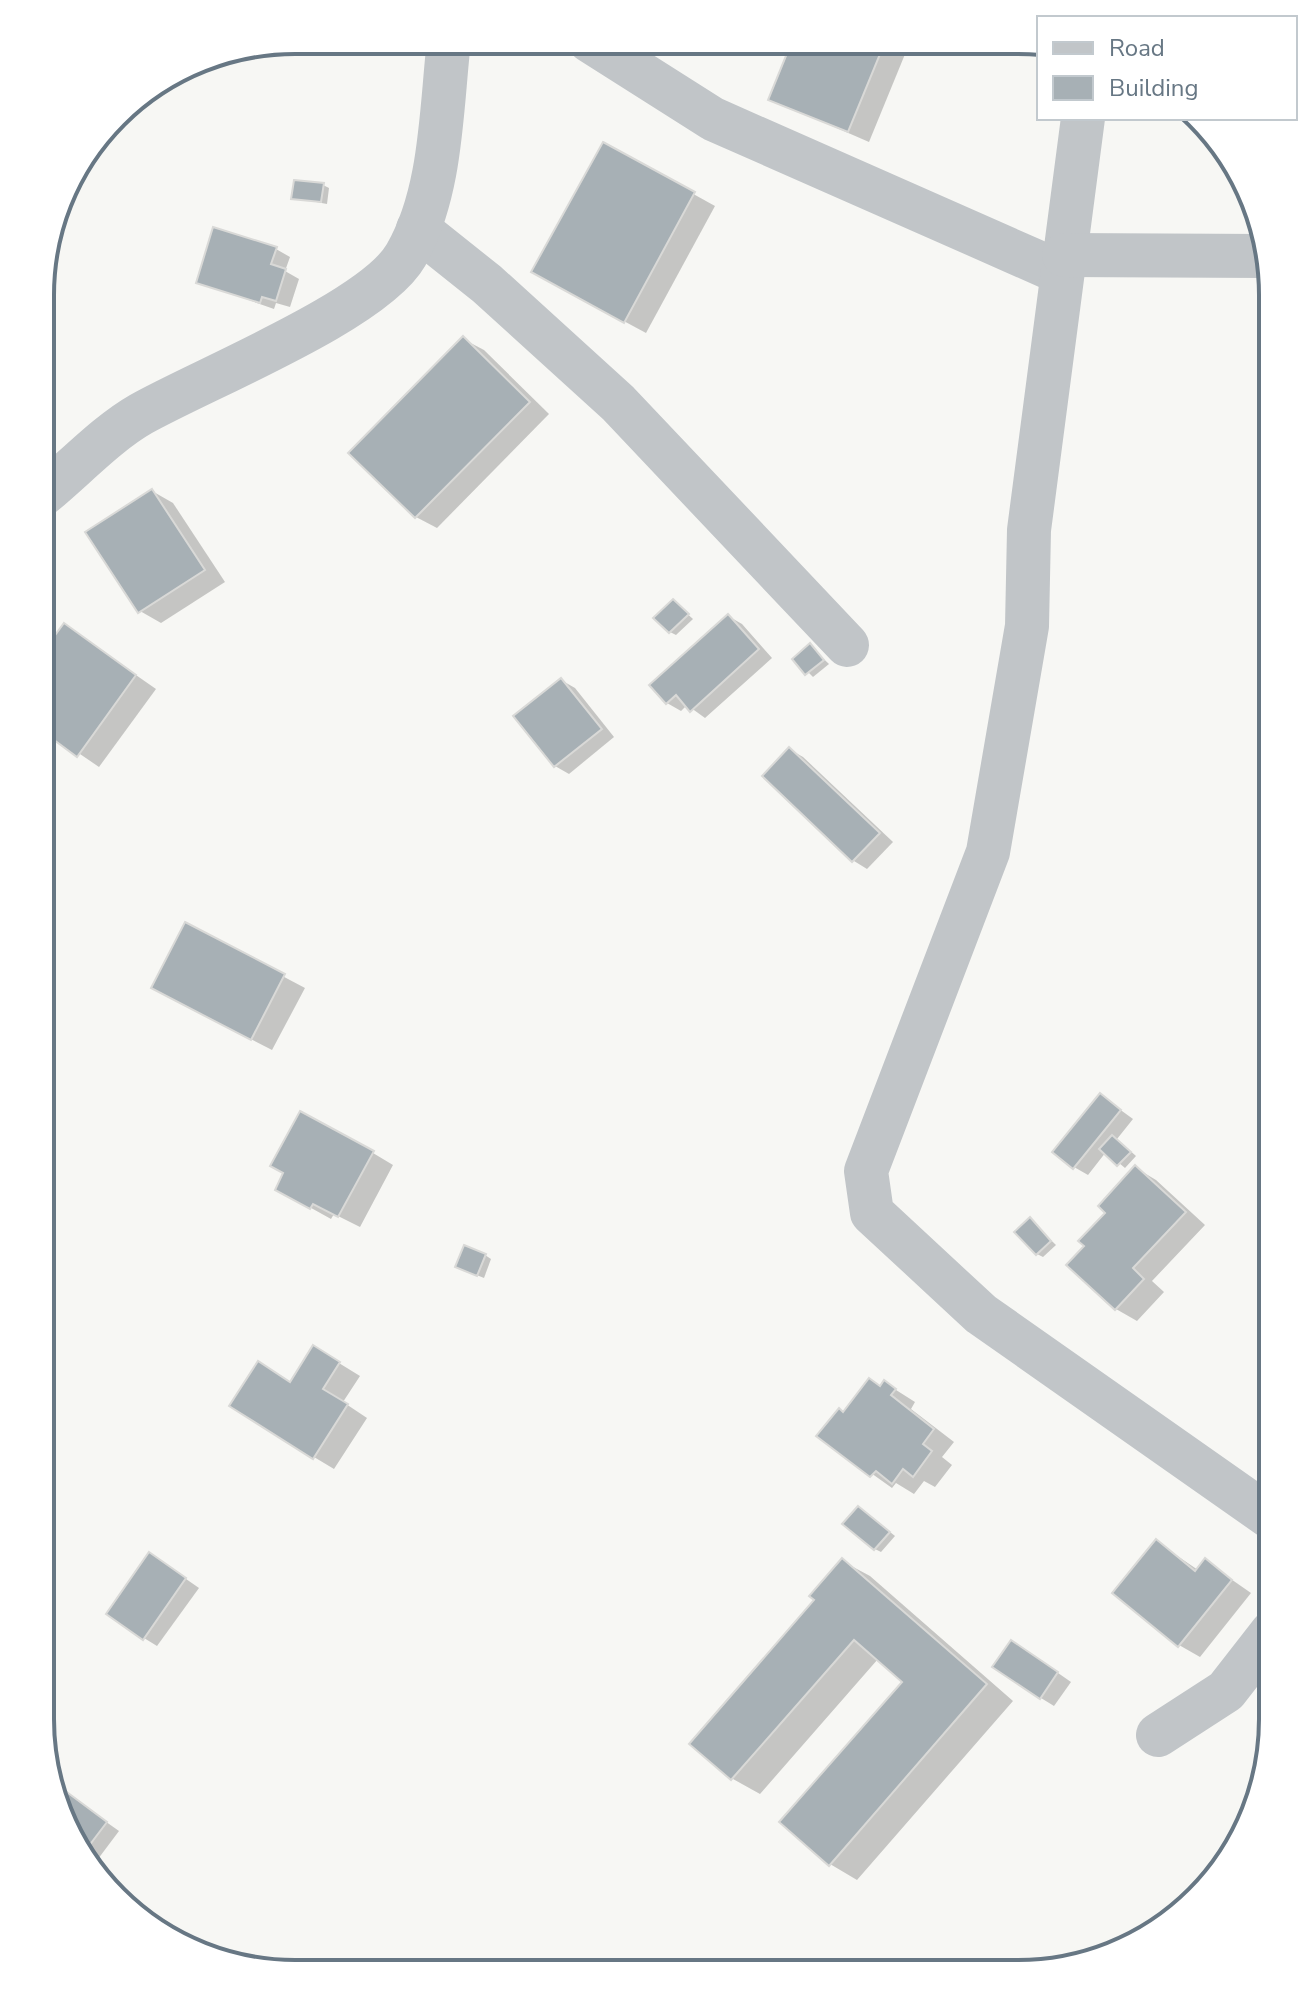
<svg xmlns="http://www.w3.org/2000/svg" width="1313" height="2014" font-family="'Nunito Sans',sans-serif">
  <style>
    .shadow { fill: #0003 }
    .building { fill: #a7b0b5; stroke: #d9d9d7; stroke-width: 2 }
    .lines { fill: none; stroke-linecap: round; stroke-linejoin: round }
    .minor { stroke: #c1c5c8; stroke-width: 44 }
    .rim { fill: none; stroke: #677784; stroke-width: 4 }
  </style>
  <rect width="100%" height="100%" fill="#f7f7f4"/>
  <g class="shadow">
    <path d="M794 41 910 42 869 142 770 99Z"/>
    <path d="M603 144 715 206 646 333 555 284Z"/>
    <path d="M323 185 329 188 327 204 294 198Z"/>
    <path d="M276 249 290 257 285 271 299 279 290 307 276 303 274 309 198 282Z"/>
    <path d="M463 339 484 350 549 414 437 528 416 517Z"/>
    <path d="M152 491 173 503 225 582 161 623 140 611Z"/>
    <path d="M673 601 693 619 676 635 670 632Z"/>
    <path d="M728 616 742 624 772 658 705 718 687 705 681 711 667 703Z"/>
    <path d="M64 625 156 689 99 767 42 728V657Z"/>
    <path d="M810 646 829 664 813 677 795 659Z"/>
    <path d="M561 680 575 688 614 737 569 774 555 766Z"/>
    <path d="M789 749 803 757 893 842 867 869 854 861 765 776Z"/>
    <path d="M41 848 48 853 41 863Z"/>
    <path d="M186 925 305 988 272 1050 174 999Z"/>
    <path d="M1100 1095 1133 1119 1117 1139 1136 1156 1125 1168 1106 1152 1088 1175 1074 1167Z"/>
    <path d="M373 1153 393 1165 360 1227 334 1214 331 1219 277 1189 286 1173Z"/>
    <path d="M1136 1168 1156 1180 1205 1225 1152 1281 1164 1292 1137 1321 1116 1309 1069 1265 1087 1246Z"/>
    <path d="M1030 1220 1056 1245 1043 1257 1037 1254Z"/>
    <path d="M485 1255 491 1259 484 1278 464 1270Z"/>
    <path d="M334 1360 360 1376 343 1402 367 1418 334 1469 314 1457 291 1384Z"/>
    <path d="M885 1383 915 1402 911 1409 954 1442 942 1457 952 1465 935 1487 924 1481 914 1494 896 1483 892 1488 819 1436Z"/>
    <path d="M865 1512 895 1536 881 1552 875 1549Z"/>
    <path d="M1157 1542 1198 1570 1205 1561 1251 1593 1200 1657 1179 1645Z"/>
    <path d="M842 1561 870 1576 1013 1701 857 1880 830 1864 904 1682 878 1659 760 1794 733 1779 692 1744 817 1600Z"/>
    <path d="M163 1563 199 1588 157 1646 144 1638Z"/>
    <path d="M1025 1650 1071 1682 1054 1706 1041 1698Z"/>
    <path d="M61 1790 119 1831 95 1863 60 1817 56 1797Z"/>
  </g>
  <g class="building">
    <path d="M792 41 885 42 848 132 768 100Z"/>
    <path d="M603 142 695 192 624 323 531 272Z"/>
    <path d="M294 180 324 183 321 202 291 199Z"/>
    <path d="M213 227 277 247 271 264 286 269 276 301 262 297 260 303 196 283Z"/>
    <path d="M463 336 530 402 415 518 348 453Z"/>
    <path d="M1273 383V411L1259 397Z"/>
    <path d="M152 489 205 570 138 613 85 532Z"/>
    <path d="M1262 529H1273V576H1260Z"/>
    <path d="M673 599 689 614 669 633 653 618Z"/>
    <path d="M728 614 759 649 690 712 676 695 666 704 649 685Z"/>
    <path d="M64 623 136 675 77 757 42 731V653Z"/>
    <path d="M810 643 824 660 805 675 792 659Z"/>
    <path d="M561 678 602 729 554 767 513 716Z"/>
    <path d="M789 747 880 833 852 862 762 776Z"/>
    <path d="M185 922 285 974 251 1040 151 988Z"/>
    <path d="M1100 1093 1121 1110 1073 1169 1052 1152Z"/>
    <path d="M300 1111 374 1151 338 1217 313 1204 310 1209 275 1190 283 1173 270 1166Z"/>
    <path d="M1112 1135 1131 1152 1117 1166 1099 1149Z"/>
    <path d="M1135 1165 1186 1212 1133 1268 1144 1279 1115 1310 1066 1265 1084 1246 1078 1241 1105 1213 1098 1206Z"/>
    <path d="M1030 1217 1051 1241 1036 1255 1014 1232Z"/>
    <path d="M464 1245 486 1254 477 1276 455 1267Z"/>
    <path d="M313 1345 340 1362 323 1389 348 1404 313 1459 229 1406 258 1361 290 1382Z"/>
    <path d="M869 1378 880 1386 884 1380 896 1389 891 1395 934 1429 923 1444 932 1451 913 1477 903 1469 892 1484 876 1471 870 1477 816 1436 839 1408 843 1412Z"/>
    <path d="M858 1506 890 1532 874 1550 842 1524Z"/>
    <path d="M1156 1539 1195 1571 1205 1558 1232 1580 1178 1647 1112 1593Z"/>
    <path d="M149 1552 186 1578 143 1640 106 1614Z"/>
    <path d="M842 1558 987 1684 829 1866 779 1822 902 1682 854 1640 731 1780 689 1744 814 1600 809 1596Z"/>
    <path d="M1011 1640 1058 1672 1040 1699 992 1667Z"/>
    <path d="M60 1787 107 1822 85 1851 60 1817 55 1794Z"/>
  </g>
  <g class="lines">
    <g class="minor">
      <path d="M590 41 713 119 1062 273"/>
      <path d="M1083 118 1029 530 1027 626 988 852 866 1171 872 1213 981 1314 1273 1519"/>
      <path d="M418 229 487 284 618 403 847 645"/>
      <path d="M1064 255 1265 256"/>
      <path d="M42 495C74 469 106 434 141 414 203 379 374 311 406 255 442 192 441 110 449 40"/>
      <path d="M1158 1735 1226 1691 1272 1632"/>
    </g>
  </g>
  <path d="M0 0H1313V2014H0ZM295 54H1018A241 241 0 0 1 1259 295V1719A241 241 0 0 1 1018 1960H295A241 241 0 0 1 54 1719V295A241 241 0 0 1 295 54Z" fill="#fff" fill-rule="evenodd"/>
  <path class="rim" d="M295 54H1018A241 241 0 0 1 1259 295V1719A241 241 0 0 1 1018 1960H295A241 241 0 0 1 54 1719V295A241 241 0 0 1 295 54Z"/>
  <rect x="1037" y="16" width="260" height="104" fill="#ffffff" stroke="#c2c9ce" stroke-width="2"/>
  <rect x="1053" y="42" width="40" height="12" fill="#c1c5c8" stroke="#c2c9ce" stroke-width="2"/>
  <text x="1109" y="56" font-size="24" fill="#677784">Road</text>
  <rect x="1053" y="76" width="40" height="24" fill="#a7b0b5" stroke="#c2c9ce" stroke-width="2"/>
  <text x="1109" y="96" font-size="24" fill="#677784">Building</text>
</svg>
